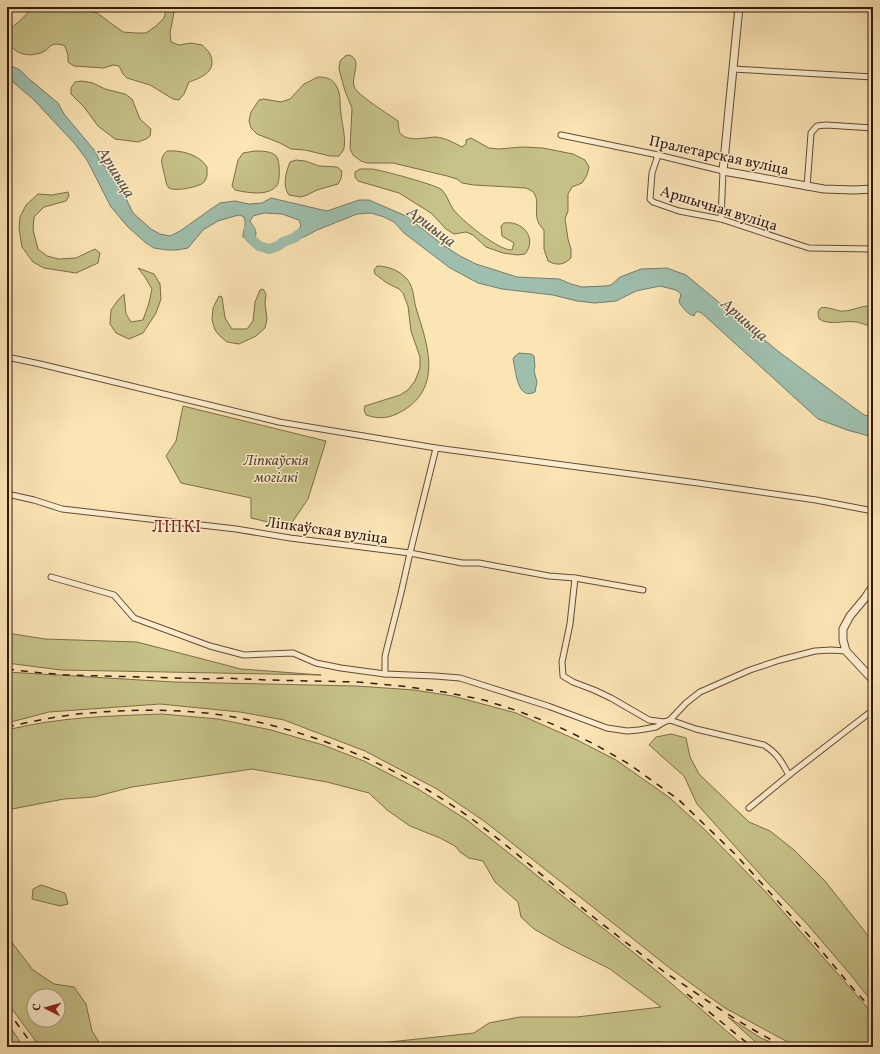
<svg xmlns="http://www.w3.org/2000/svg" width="880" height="1054" font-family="Vollkorn,serif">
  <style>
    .green { fill: #c6c288; stroke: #7c6d4a; fill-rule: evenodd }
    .water { fill: #9fbfae; stroke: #737c6e }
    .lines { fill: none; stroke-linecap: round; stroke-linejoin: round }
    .river { stroke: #9fbfae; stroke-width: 10 }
    .minor-casing { stroke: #644b37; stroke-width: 7 }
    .tertiary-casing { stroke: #644b37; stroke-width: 9 }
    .minor { stroke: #fdeecf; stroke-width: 5 }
    .tertiary { stroke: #fdeecf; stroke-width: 7 }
    .rail { stroke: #32180d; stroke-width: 1.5; stroke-dasharray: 7 7; stroke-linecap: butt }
    .labels { text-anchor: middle; stroke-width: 3; stroke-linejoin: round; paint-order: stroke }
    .street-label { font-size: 15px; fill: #32180d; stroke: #fdeecf }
    .park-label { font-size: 15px; font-style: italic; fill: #5e4b32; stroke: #fdeecf }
    .water-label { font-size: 16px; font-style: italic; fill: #585245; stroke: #fdeecf }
    .neighbourhood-label { font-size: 16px; letter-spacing: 1px; fill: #7a1f14; stroke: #fdeecf }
  </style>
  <rect width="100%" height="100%" fill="#fce5b5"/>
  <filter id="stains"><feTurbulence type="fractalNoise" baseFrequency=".005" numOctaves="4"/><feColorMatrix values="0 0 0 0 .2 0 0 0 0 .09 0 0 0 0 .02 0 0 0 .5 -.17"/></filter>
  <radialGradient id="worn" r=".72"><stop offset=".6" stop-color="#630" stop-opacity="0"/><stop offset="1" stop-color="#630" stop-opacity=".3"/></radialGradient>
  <g class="green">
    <path d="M32 7H76L97 13 123 32 136 33H146L156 26 164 18 167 7H175L170 33 171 42 179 45 191 43 202 45C205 48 209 51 210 54 218 71 201 78 189 82L184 94 179 100 173 99 150 85 127 78 123 74 119 66 113 65 104 68 74 66 68 62V55L65 46C63 45 59 44 56 44 50 44 48 50 43 52 27 59 7 53 7 32 15 24 26 17 32 7Z"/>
    <path d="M349 55C363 60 351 76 354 86 355 94 390 115 398 121 399 125 398 133 402 135 410 142 427 137 436 137 446 138 454 143 462 147L466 144V140L471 138 489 148 499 149 522 147 543 148 573 154 585 160 589 167 587 175 582 183 572 187 568 194V211L565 219 568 239 571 249V258C564 265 557 266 548 261L544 249V230C529 216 543 201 532 191 530 190 528 189 526 188L474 185 462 183 457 179 447 176 393 163H367L361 161 353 155 350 149 352 108 345 91 339 69 340 61 345 56Z"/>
    <path d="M318 77C325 77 331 78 335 84 342 93 339 103 341 114 342 125 346 137 344 148 343 152 341 153 339 156H330L305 150 291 149 280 143 257 134 251 128 249 121 251 112 259 100 264 99 281 102 290 99 304 84Z"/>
    <path d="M82 81 93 83 105 89 125 94 132 99 140 119 151 129 150 136 146 139 138 142 115 139 98 126 84 107 71 94V88L75 82Z"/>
    <path d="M167 151C180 150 199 154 207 167 207 172 208 177 204 182 200 187 175 192 169 188 166 185 166 181 165 177 163 167 158 158 167 151Z"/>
    <path d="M255 151C262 151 271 151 276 156 280 160 280 177 278 183 277 187 272 190 269 191 260 195 244 192 235 190L232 186 238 160 243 153Z"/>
    <path d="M296 160 305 161 319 166 337 167 342 171 341 179 338 184 317 190 307 195 301 197 289 195C282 186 286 172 290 162Z"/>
    <path d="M360 169C364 169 368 169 372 169 381 170 437 185 442 190 447 195 449 203 453 209 461 220 499 251 512 250L514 243 502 236 501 226 504 223C522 220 538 238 525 254L517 255 503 253 486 247 473 235 466 232 454 234 446 229 431 213 399 193 358 181 355 177V172Z"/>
    <path d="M68 192 69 196 66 201 44 207 34 217 33 230 38 249 47 256 59 259 76 258 95 249 100 253 98 263 76 273 44 268 33 262 22 247 19 228 20 217 26 205 38 194 52 195Z"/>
    <path d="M377 266C387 266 398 270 405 277 414 285 413 297 416 308 427 343 443 386 404 410 391 418 381 420 366 415L364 410 365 406 400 395 408 390 415 381 420 368V357L411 331 408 306 403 293 399 289 387 283 375 274 374 270Z"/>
    <path d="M138 268 154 274 160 284 161 299 156 313 143 333 129 339 116 333 110 324 111 310 118 300 124 294 126 314 131 322 143 320 149 303 152 289 145 277Z"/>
    <path d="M263 289 266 294 265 303 267 319 265 328 256 336 239 344 227 342 220 336 215 330 212 320 213 308 219 296 222 297 225 318 232 329H247L253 321 255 302 260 290Z"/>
    <path d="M867 306 873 309V324L872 325C866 326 862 323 857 322 844 320 830 326 819 319 818 315 817 310 821 308 825 306 835 310 840 311 849 312 858 307 867 306Z"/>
    <path d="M183 406 326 441 308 499 289 527 251 518V498L181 483 166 456 176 441Z"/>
    <path d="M7 633 45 639 137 642 241 669 321 675 61 670 7 663Z"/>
    <path d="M7 672 174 682 357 686 414 690 453 696 516 713 577 740 616 760 670 798 705 830 765 891 873 1014V1047H797L725 1008 671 969 484 821 437 789 365 751 284 720 240 712 160 704 49 712 7 723Z"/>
    <path d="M162 714 218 719 271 730 323 745 364 761 418 789 467 820 510 854 658 972 745 1047H668L659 1042 633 1043 594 1047H342L474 1033 489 1023 520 1017H577L661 1007 610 969 562 945 534 929 521 917 518 902 495 882 483 861 469 858 460 852 455 846 440 838 410 826 387 810 369 793 327 782 252 769 132 787 94 797 64 799 7 810V730C58 717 110 716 162 714Z"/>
    <path d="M671 734 686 738 690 757 699 774 749 822 770 831 794 850 825 881 873 942V1003L850 974 807 924 766 881 697 804 684 776 649 745 656 737Z"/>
    <path d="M41 885 65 893 68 904 60 906 32 899 33 889Z"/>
    <path d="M7 936 33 970 54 984 74 987 86 1004 92 1031 102 1047H40L7 1002ZM34 996H58V1020H34Z"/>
    <path d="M728 1017 761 1038 782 1047H761Z"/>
    <path d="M7 1023 24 1047H7Z"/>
  </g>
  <g class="water">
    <path d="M7 64 20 70 28 78 58 103 64 114 95 151 101 163 113 174 118 182 133 213 151 229 160 234 170 236 180 231 211 209 220 203 235 201 249 204 262 203 271 198 327 211 359 200H369L406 216 443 245 460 256 476 264 517 277 559 279 571 284 582 287 605 286 611 285 620 277 641 269 667 268 686 275 779 352 864 415 873 417V437L847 430 818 419 705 316C701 313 699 310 695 313L694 316C687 314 683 308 679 302L681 294 676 290 660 286 636 291 616 301 595 303 577 301 553 295 502 289 478 283 450 268 404 233 394 222 384 217 371 213 357 214 317 230 306 236 294 241H290L289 239 298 230 301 226 299 220 282 214 264 213 253 216 250 221C254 228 260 233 252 241L243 237C243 228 247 227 244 217L240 215 235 216 218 221 203 230 188 248 177 250H167L154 248 146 243 128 227 111 207 87 160 75 144 33 99 7 77Z"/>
    <path d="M519 353 531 354 534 356 535 366 534 371 537 382 535 392C517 401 516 371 513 359L515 356Z"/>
  </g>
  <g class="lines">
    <path class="river" d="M249 229 250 238 259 246 269 249 278 246 283 242 294 238 299 234"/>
    <defs>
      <g id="minor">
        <path d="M733 69 873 77"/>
        <path d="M561 135 658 155 723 171 721 219"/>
        <path d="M658 155 652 173 650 199 653 202 679 211 721 219 809 248 873 249"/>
        <path d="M807 187 811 133 817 126 826 125 873 128"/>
        <path d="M7 357 40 364 279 422 436 448 698 483 816 500 873 511"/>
        <path d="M7 494 34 500 62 509 236 529 290 538 410 553 462 563H479L549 576 575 578 643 590"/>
        <path d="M51 577 114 595 134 618 210 646 244 655 293 653 316 663 341 668 385 674 435 676 460 678 548 706 607 728 627 731 639 730 656 727 664 722 670 720 686 703 700 692 750 670 780 660 815 651 831 650 846 651"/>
        <path d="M575 578 570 624 562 662 563 676 573 682 594 690 611 698 649 720 664 722"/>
        <path d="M385 674V656L401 593 410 553 436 448"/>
        <path d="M670 720 696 729 764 745C778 754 781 761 789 775"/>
        <path d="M749 808 789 775 873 710"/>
      </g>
      <g id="tertiary">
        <path d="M739 7 723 171 824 189 854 190 873 189"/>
        <path d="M873 586 865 598 850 616 843 629V640L846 651 873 680"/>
      </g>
    </defs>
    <use href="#minor" class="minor-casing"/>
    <use href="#tertiary" class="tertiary-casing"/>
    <use href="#minor" class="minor"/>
    <use href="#tertiary" class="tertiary"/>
    <g class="rail">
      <path d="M7 669 31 672 67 675 212 679 223 678 267 680 357 682 401 686 444 692 484 700 518 711 555 725 594 744 629 764 679 800 736 855 810 937 855 991 873 1010"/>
      <path d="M7 727C34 721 62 715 90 713 133 709 178 709 222 715 241 718 259 722 278 727 349 746 416 778 476 822 503 842 529 864 555 886 589 914 624 941 659 968 674 979 691 989 706 1000 732 1017 758 1034 786 1047"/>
      <path d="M687 994 752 1047"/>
      <path d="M7 1010 34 1047"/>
    </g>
  </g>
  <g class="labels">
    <g class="street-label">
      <text transform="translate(719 155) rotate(12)" y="5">Пралетарская вуліца</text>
      <text transform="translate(719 208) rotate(17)" y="5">Аршычная вуліца</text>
      <text transform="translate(327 530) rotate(8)" y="5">Ліпкаўская вуліца</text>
    </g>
    <g class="park-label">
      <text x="276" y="465">Ліпкаўскія<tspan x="276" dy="17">могілкі</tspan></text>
    </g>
    <g class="water-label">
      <text transform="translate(117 172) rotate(58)" y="6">Аршыца</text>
      <text transform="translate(432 226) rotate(37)" y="6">Аршыца</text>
      <text transform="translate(745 319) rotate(41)" y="6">Аршыца</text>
    </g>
    <g class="neighbourhood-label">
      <text x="177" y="532">ЛІПКІ</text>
    </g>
  </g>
  <rect width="880" height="1054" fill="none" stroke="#fce5b5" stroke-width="24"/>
  <rect x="8" y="8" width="864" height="1038" fill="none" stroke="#32180d" stroke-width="2"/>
  <rect x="12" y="12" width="856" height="1030" fill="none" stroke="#32180d"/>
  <g transform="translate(46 1008) rotate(276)"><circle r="19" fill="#fdeecf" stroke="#ac9881"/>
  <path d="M0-3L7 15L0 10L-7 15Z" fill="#8f2418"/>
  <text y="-6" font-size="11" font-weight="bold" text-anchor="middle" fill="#32180d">С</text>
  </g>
  <rect width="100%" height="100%" filter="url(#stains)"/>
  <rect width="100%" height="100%" fill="url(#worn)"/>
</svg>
